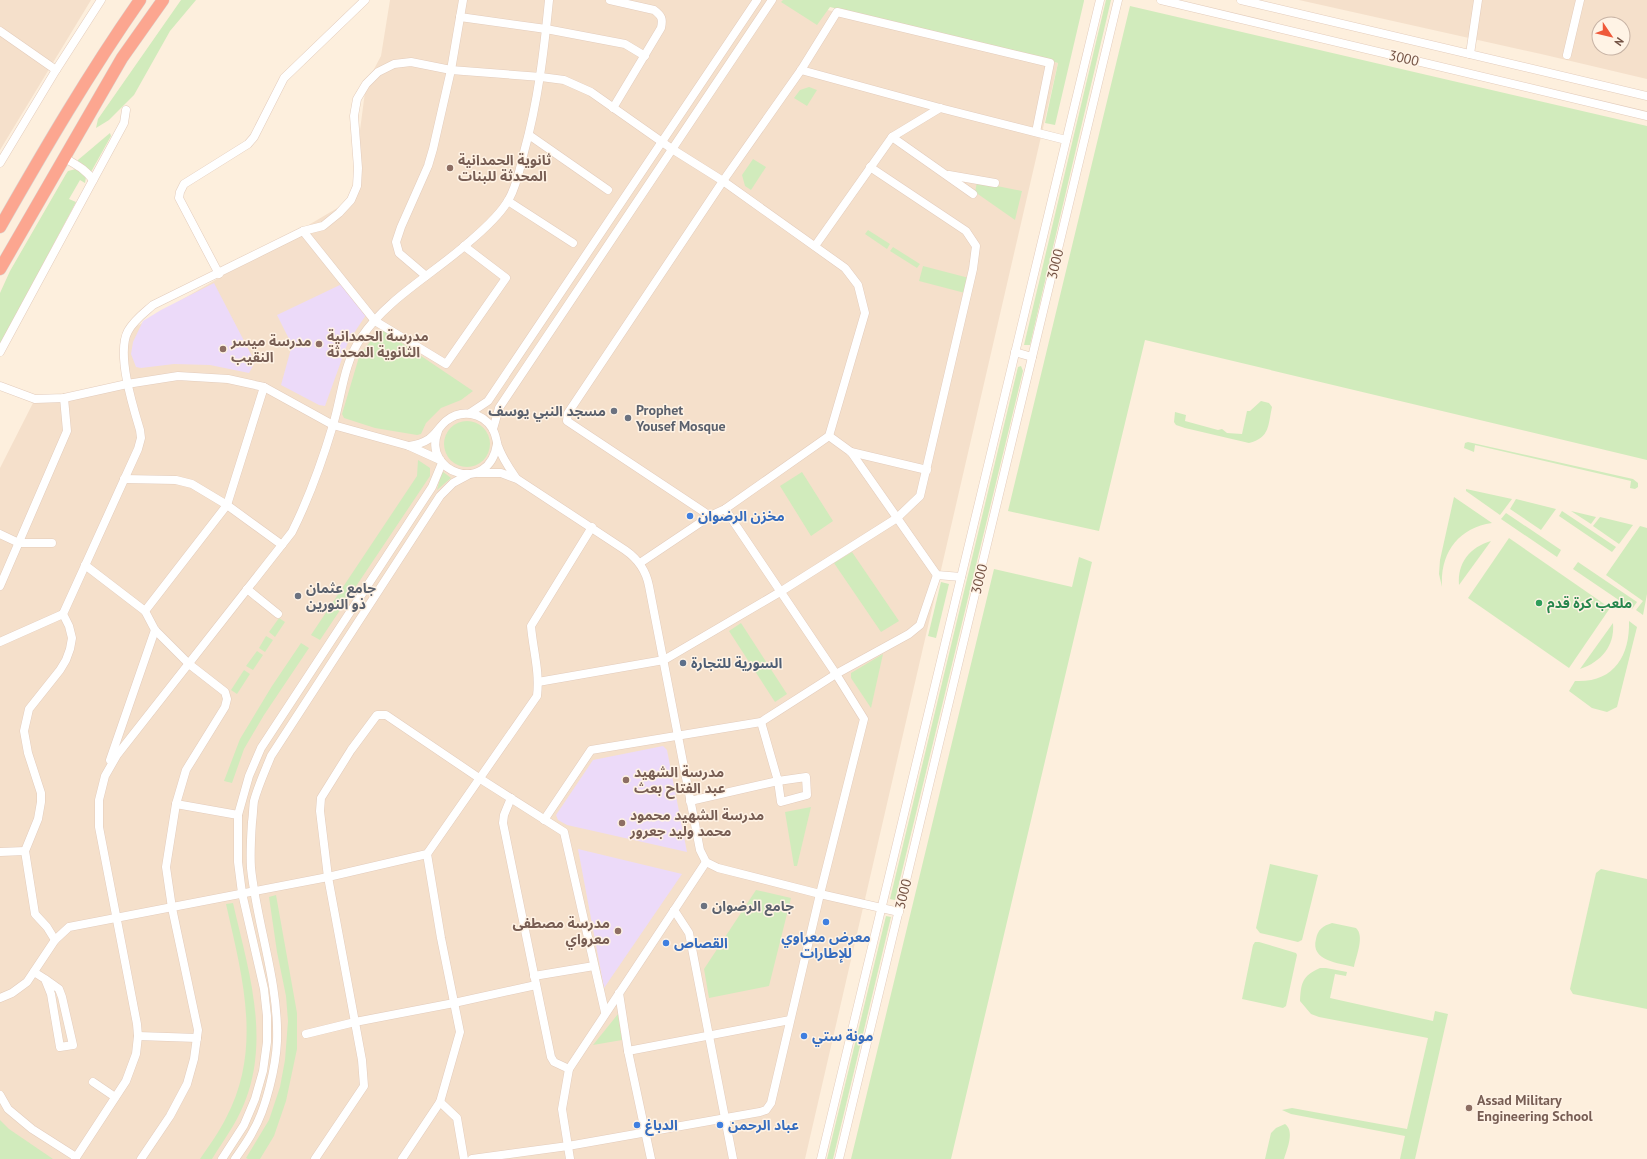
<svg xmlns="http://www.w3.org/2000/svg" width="1647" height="1159" font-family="'PT Sans','Noto Sans Arabic',sans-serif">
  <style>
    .residential { fill: #f5e0cb; fill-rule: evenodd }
    .education { fill: #ecdaf9 }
    .green { fill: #d1ebbc }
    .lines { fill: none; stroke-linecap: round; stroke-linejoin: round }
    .minor-casing { stroke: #e3ccbc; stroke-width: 9 }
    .highway-casing { stroke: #dbd2cf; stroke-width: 13 }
    .minor { stroke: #fff; stroke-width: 8 }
    .highway { stroke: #fca690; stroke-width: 12 }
    .education-dot { fill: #8d6e63; stroke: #fff3e5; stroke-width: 1.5 }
    .worship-dot { fill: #6b7280; stroke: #fff3e5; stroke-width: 1.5 }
    .shop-dot { fill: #3f7fe0; stroke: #fff3e5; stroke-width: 1.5 }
    .leisure-dot { fill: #2e9e5b; stroke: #fff3e5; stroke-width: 1.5 }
    .service-dot { fill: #5c6f8a; stroke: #fff3e5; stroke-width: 1.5 }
    .labels { text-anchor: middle; stroke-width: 3; stroke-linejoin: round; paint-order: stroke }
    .street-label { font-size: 14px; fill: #745345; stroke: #fff3e5 }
    .education-label { font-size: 14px; font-weight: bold; fill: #785e54; stroke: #fff3e5; text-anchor: start }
    .worship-label { font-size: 14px; font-weight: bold; fill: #5b616d; stroke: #fff3e5; text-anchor: start }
    .shop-label { font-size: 14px; font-weight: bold; fill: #366cbe; stroke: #fff3e5; text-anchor: start }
    .leisure-label { font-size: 14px; font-weight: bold; fill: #27864d; stroke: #fff3e5; text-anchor: start }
    .service-label { font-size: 14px; font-weight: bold; fill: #4e5e75; stroke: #fff3e5; text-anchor: start }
  </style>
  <rect width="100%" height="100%" fill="#fdefdd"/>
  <g class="residential">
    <path d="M0 0H91L0 150Z"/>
    <path d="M390 0H784L1058 63 805 1159H0V468L35 399 127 384V332L351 200 366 84 381 56Z"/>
    <path d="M1299 0H1647V79L1541 54ZM1599 24H1623V48H1599Z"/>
  </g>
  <g class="education">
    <path d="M214 283 255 362 249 373 210 365 174 364 141 368 136 367 131 354 133 342 143 321 161 310Z"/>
    <path d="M342 284 366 315 348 342 325 406 319 405 281 385 292 345 277 315Z"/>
    <path d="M663 746 667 750 687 852 567 825 558 820 556 815 593 760Z"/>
    <path d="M578 849 682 874 604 988Z"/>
  </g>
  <g class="green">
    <path d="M181 0H196L170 31 134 95 109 120 96 128 98 119Z"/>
    <path d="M783 0H1084V1L1055 125 1045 123 1058 63 830 7 817 25 781 2Z"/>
    <path d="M1106 0H1111L1030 345H1024Z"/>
    <path d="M1130 6 1647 126V460L1145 340 1099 531 1008 511Z"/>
    <path d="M809 87 817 90 807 106 794 98 800 90Z"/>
    <path d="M110 133 111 136 91 172 78 161V160Z"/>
    <path d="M753 159 766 167 751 190 745 186 742 175Z"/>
    <path d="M76 169 86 177 85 183 80 180 69 199 76 202 0 345V293L10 271 66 174 68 171Z"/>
    <path d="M977 182 1022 191 1015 220 975 192Z"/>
    <path d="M868 230 890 244 887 249 865 234Z"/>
    <path d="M893 247 920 264 917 268 890 251Z"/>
    <path d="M923 266 969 278 965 293 919 281Z"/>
    <path d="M379 331H384L473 391 461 400 441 408 426 423 421 434 417 435 375 428 344 418 342 414 359 357 365 348Z"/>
    <path d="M1021 366 1023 371 895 900 890 899 1018 367Z"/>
    <path d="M1261 401 1269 403 1272 407C1268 425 1270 438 1249 443L1185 428 1176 425 1174 422 1175 412 1186 415 1185 421 1218 430 1222 429 1227 433 1242 434 1247 411H1250Z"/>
    <circle cx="467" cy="444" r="23"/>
    <path d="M1468 442 1633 479 1638 483V487L1635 489 1630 488 1631 481 1475 445 1474 452 1464 448 1465 443Z"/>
    <path d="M418 460 430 468V476L320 640 311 635 417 476Z"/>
    <path d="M442 471 451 478 437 490Z"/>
    <path d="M802 472 833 521 811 536 780 486Z"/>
    <path d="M1466 489 1512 499 1500 515 1466 491Z"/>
    <path d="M1454 497 1492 523C1458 528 1440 553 1442 587L1439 574 1440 560Z"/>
    <path d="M1516 499 1556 509 1541 530 1510 509Z"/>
    <path d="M1562 511 1616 547 1612 552 1559 516Z"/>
    <path d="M1571 511 1596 517 1591 524Z"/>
    <path d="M1506 513 1561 550 1557 557 1501 519Z"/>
    <path d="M1600 517 1633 525 1619 544 1593 526Z"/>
    <path d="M1640 526 1647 528V594L1643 615 1636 610 1643 601 1606 575Z"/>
    <path d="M1509 538 1610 608 1569 668 1468 598Z"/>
    <path d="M1491 541 1459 585C1457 563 1470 547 1491 541Z"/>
    <path d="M852 552 899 621 881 632 834 563Z"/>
    <path d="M1079 557 1092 562 951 1159H851L994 569 1072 587Z"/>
    <path d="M1578 562 1637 602 1632 609 1573 569Z"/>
    <path d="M941 582 949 584 936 638 928 636Z"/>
    <path d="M279 618 285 622 275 637 269 632Z"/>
    <path d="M1629 621 1637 627 1617 707 1607 712 1592 708 1569 691 1575 681C1613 683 1630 657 1629 621Z"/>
    <path d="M741 623 787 694 775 702 729 631Z"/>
    <path d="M1613 623C1615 646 1601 662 1580 669Z"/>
    <path d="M266 636 273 640 265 652 259 648Z"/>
    <path d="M301 643 309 648 264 715 244 749 232 783 224 781 240 739 272 686Z"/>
    <path d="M257 651 263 655 253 670 246 666Z"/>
    <path d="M883 654 871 708 851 678V673Z"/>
    <path d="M244 670 250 674 237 694 231 690Z"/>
    <path d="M811 807 797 866H794L785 812Z"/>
    <path d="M1270 864 1318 875 1302 940 1298 942 1260 933 1256 928Z"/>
    <path d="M1601 869 1647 879V1009L1573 994 1570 989 1596 873Z"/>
    <path d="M756 890 791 898 769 986 709 998 704 969Z"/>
    <path d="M276 895 297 1013V1049L286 1101 274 1136 260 1159H248L246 1158 269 1120 280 1087 285 1060 288 1021 286 996 277 952 269 897Z"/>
    <path d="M233 903C248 969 271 1038 244 1104 236 1124 223 1141 212 1159H200C209 1146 219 1132 226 1118 263 1048 242 976 226 904Z"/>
    <path d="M886 916 891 917 833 1159H827Z"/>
    <path d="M1332 923 1356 928C1365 936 1356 956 1354 967 1339 963 1310 961 1316 939 1318 929 1323 926 1332 923Z"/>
    <path d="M1255 942H1259L1296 953 1297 955 1286 1006 1283 1008 1242 999 1253 945Z"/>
    <path d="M1320 968H1326L1347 972 1346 976 1335 974 1330 998 1433 1021 1435 1011 1448 1014 1415 1159H1400L1405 1136 1291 1114 1282 1110 1292 1108 1407 1129 1428 1038 1319 1017 1311 1014 1300 1001C1301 983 1302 976 1320 968Z"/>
    <path d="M618 1014 622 1040 593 1045Z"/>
    <path d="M0 1120 9 1129 53 1159H0Z"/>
    <path d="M1285 1124C1295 1131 1287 1149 1284 1159H1265L1271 1133 1276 1128Z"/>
  </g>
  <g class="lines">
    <defs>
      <g id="minor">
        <path d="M610 0 654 10C662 16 663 19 661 28L613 108"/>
        <path d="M1161 0 1647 116"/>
        <path d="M1241 0 1647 96"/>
        <path d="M460 17 546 29 625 44 645 56"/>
        <path d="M0 31 56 70"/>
        <path d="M1470 54 1478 0"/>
        <path d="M1567 55 1580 0"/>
        <path d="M801 70 940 108 1066 140"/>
        <path d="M529 135 608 190"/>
        <path d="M892 137 973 194"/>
        <path d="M68 160C78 166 86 170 93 180"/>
        <path d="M0 163 56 70 101 0"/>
        <path d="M949 175 995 183"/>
        <path d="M508 201 573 243"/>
        <path d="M303 231 375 321 446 364 506 278 464 246"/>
        <path d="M815 246 892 137 940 108"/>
        <path d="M219 274 179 198 180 192 184 184 248 144 254 137 284 78 365 0"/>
        <path d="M426 276 399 253 396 242 401 227 428 166 433 149 451 70 463 0"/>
        <path d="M0 352 124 123 126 110"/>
        <path d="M1015 352 1032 357"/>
        <path d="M0 386 35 399 64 398 127 384 178 376 228 379 264 387 333 425 409 446 440 460"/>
        <path d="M470 413 488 401 757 0"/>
        <path d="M493 429 499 408 772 0"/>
        <path d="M438 431C421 473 489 496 497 444"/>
        <path d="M829 436 851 452 937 575 961 577"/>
        <path d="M409 446C416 445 423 443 429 439 436 434 440 426 446 421 461 409 482 412 492 428 496 434 496 440 498 446 502 457 509 468 516 478"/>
        <path d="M851 452 927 470"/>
        <path d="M478 473H501L517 479 625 550C638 559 646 570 649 586L700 850 706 862 718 868 820 894 899 912"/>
        <path d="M124 479 176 480 192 484 227 505 282 545"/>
        <path d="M710 516 567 421 568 413 723 181 801 70 837 12 1050 63 1036 132"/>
        <path d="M0 534 19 543H52"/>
        <path d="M85 565 145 611 155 630 189 664 225 692 227 699 225 707 186 770 176 804 166 867 172 908 198 1030 194 1059 187 1084 170 1116 141 1159"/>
        <path d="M0 586 67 431 64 398"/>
        <path d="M247 589 278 614"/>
        <path d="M145 611 227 505 264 387"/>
        <path d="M0 642 63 614"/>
        <path d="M538 682 664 660 780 592 897 518 920 496 973 269 976 246 966 231 870 167"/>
        <path d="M110 760 155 630"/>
        <path d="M511 798 504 815 503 823 551 1057 554 1062 569 1069"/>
        <path d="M690 801 778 781 806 777 807 795 781 802 778 781 761 722"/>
        <path d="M176 804 238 815"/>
        <path d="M544 820 591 750 761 722 836 674 909 634 920 625 937 575"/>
        <path d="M0 852 25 851"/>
        <path d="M674 910 689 933 733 1159"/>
        <path d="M55 940 47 927 35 914 25 851 38 819 41 802V793L28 753 24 731 29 709 60 670 66 660 70 649 72 638 69 626 63 614 138 449 141 438 140 430C133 407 116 353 128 331 134 320 144 313 153 305L303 231 323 226 339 213 351 200 357 186 358 168 354 116 357 99 366 84 378 72 394 64 411 62 451 70 541 77 564 80 591 92 672 149 723 181 845 268 858 285 865 313 829 436 725 509 710 516 640 563"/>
        <path d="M34 972 45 979 51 994 60 1047 73 1045 62 997 59 989 45 979"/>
        <path d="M534 976 594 966"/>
        <path d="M619 993 628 1051 651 1159"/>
        <path d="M0 998 12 993 27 982 55 940 69 927 328 877 427 854 537 696C540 672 533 650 531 626L592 527"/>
        <path d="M306 1034 355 1022 454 1003 536 985"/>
        <path d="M138 1036 197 1038"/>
        <path d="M628 1051 790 1020"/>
        <path d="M93 1082 115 1097"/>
        <path d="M0 1095 8 1109 32 1129 76 1157"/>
        <path d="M440 1102 457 1118 464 1159"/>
        <path d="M75 1159 126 1081 136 1054 138 1036 137 1024 99 827V800L105 776 117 755 292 532C309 498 322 462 333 425 342 396 343 364 361 338 385 300 436 272 469 242 482 231 501 214 509 199 517 185 520 168 524 152 538 102 544 51 549 0"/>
        <path d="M222 1159 244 1125 255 1099 263 1071 267 1042V1016L264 989 242 893 238 862V815L249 776 261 748 432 487 442 463"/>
        <path d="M235 1159C241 1150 248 1141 253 1131 266 1109 276 1066 277 1041 279 982 257 926 251 868 250 853 251 837 252 822 253 816 253 808 254 801 258 786 265 771 271 756L440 496 453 483 468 475"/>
        <path d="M315 1159 364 1086 362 1060 328 877 320 811 321 798 351 750 377 715H386L479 778 564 832 605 1012"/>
        <path d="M402 1159 440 1102 460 1032 441 938 427 854"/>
        <path d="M472 1159 568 1146 760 1112 766 1110 771 1103 820 894 864 719 836 674 725 509"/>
        <path d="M570 1159 562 1109 569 1069 706 862"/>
        <path d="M821 1159 1100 0"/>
        <path d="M839 1159 1118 0"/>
      </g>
      <g id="highway">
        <path d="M0 227C44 150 89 73 140 0"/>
        <path d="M0 269 122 58 163 0"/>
      </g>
    </defs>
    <use href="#minor" class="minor-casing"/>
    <use href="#highway" class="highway-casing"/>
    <use href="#minor" class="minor"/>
    <use href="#highway" class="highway"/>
  </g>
  <g class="education-dot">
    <circle cx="450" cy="168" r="4"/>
    <circle cx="319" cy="344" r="4"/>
    <circle cx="223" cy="349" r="4"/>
    <circle cx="626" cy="780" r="4"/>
    <circle cx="622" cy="823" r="4"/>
    <circle cx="618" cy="931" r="4"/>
    <circle cx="1469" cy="1108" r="4"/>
  </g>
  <g class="worship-dot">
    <circle cx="614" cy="411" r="4"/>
    <circle cx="628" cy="418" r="4"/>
    <circle cx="298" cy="596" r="4"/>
    <circle cx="704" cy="906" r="4"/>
  </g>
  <g class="shop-dot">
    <circle cx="690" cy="516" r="4"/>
    <circle cx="826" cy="922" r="4"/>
    <circle cx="666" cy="943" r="4"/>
    <circle cx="804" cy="1036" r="4"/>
    <circle cx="637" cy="1125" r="4"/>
    <circle cx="720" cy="1125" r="4"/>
  </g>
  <circle class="leisure-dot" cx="1539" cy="603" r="4"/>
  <circle class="service-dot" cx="683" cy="663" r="4"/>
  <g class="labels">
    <g class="street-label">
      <text transform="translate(1404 58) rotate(13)" y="5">3000</text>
      <text transform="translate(1055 264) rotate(-76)" y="5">3000</text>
      <text transform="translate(979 579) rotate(-76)" y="5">3000</text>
      <text transform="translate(903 894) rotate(-76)" y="5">3000</text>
    </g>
    <g class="education-label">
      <text x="458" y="165">ثانوية الحمدانية<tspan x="458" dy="16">المحدثة للبنات</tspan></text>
      <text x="327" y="341">مدرسة الحمدانية<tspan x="327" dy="16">الثانوية المحدثة</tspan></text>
      <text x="231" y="346">مدرسة ميسر<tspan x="231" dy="16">النقيب</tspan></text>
      <text x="634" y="777">مدرسة الشهيد<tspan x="634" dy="16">عبد الفتاح بعث</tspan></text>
      <text x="630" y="820">مدرسة الشهيد محمود<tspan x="630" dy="16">محمد وليد جعرور</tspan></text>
      <text x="610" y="928" text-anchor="end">مدرسة مصطفى<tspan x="610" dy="16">معرواي</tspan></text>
      <text x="1477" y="1105">Assad Military<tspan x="1477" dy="16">Engineering School</tspan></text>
    </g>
    <g class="worship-label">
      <text x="636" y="415">Prophet<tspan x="636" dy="16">Yousef Mosque</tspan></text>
      <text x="606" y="416" text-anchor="end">مسجد النبي يوسف</text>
      <text x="306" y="593">جامع عثمان<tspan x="306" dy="16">ذو النورين</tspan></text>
      <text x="712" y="911">جامع الرضوان</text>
    </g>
    <g class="shop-label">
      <text x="698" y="521">مخزن الرضوان</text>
      <text x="826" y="942" text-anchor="middle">معرض معراوي<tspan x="826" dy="16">للإطارات</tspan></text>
      <text x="674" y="948">القصاص</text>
      <text x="812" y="1041">مونة ستي</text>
      <text x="645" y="1130">الدباغ</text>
      <text x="728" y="1130">عباد الرحمن</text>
    </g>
    <g class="leisure-label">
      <text x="1547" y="608">ملعب كرة قدم</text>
    </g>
    <g class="service-label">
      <text x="691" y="668">السورية للتجارة</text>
    </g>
  </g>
  <g transform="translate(1611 36) rotate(125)"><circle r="19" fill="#fff3e5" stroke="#c7b3a5"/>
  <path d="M0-3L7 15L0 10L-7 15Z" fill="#ef593a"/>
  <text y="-6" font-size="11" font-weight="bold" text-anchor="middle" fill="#745345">N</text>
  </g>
</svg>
